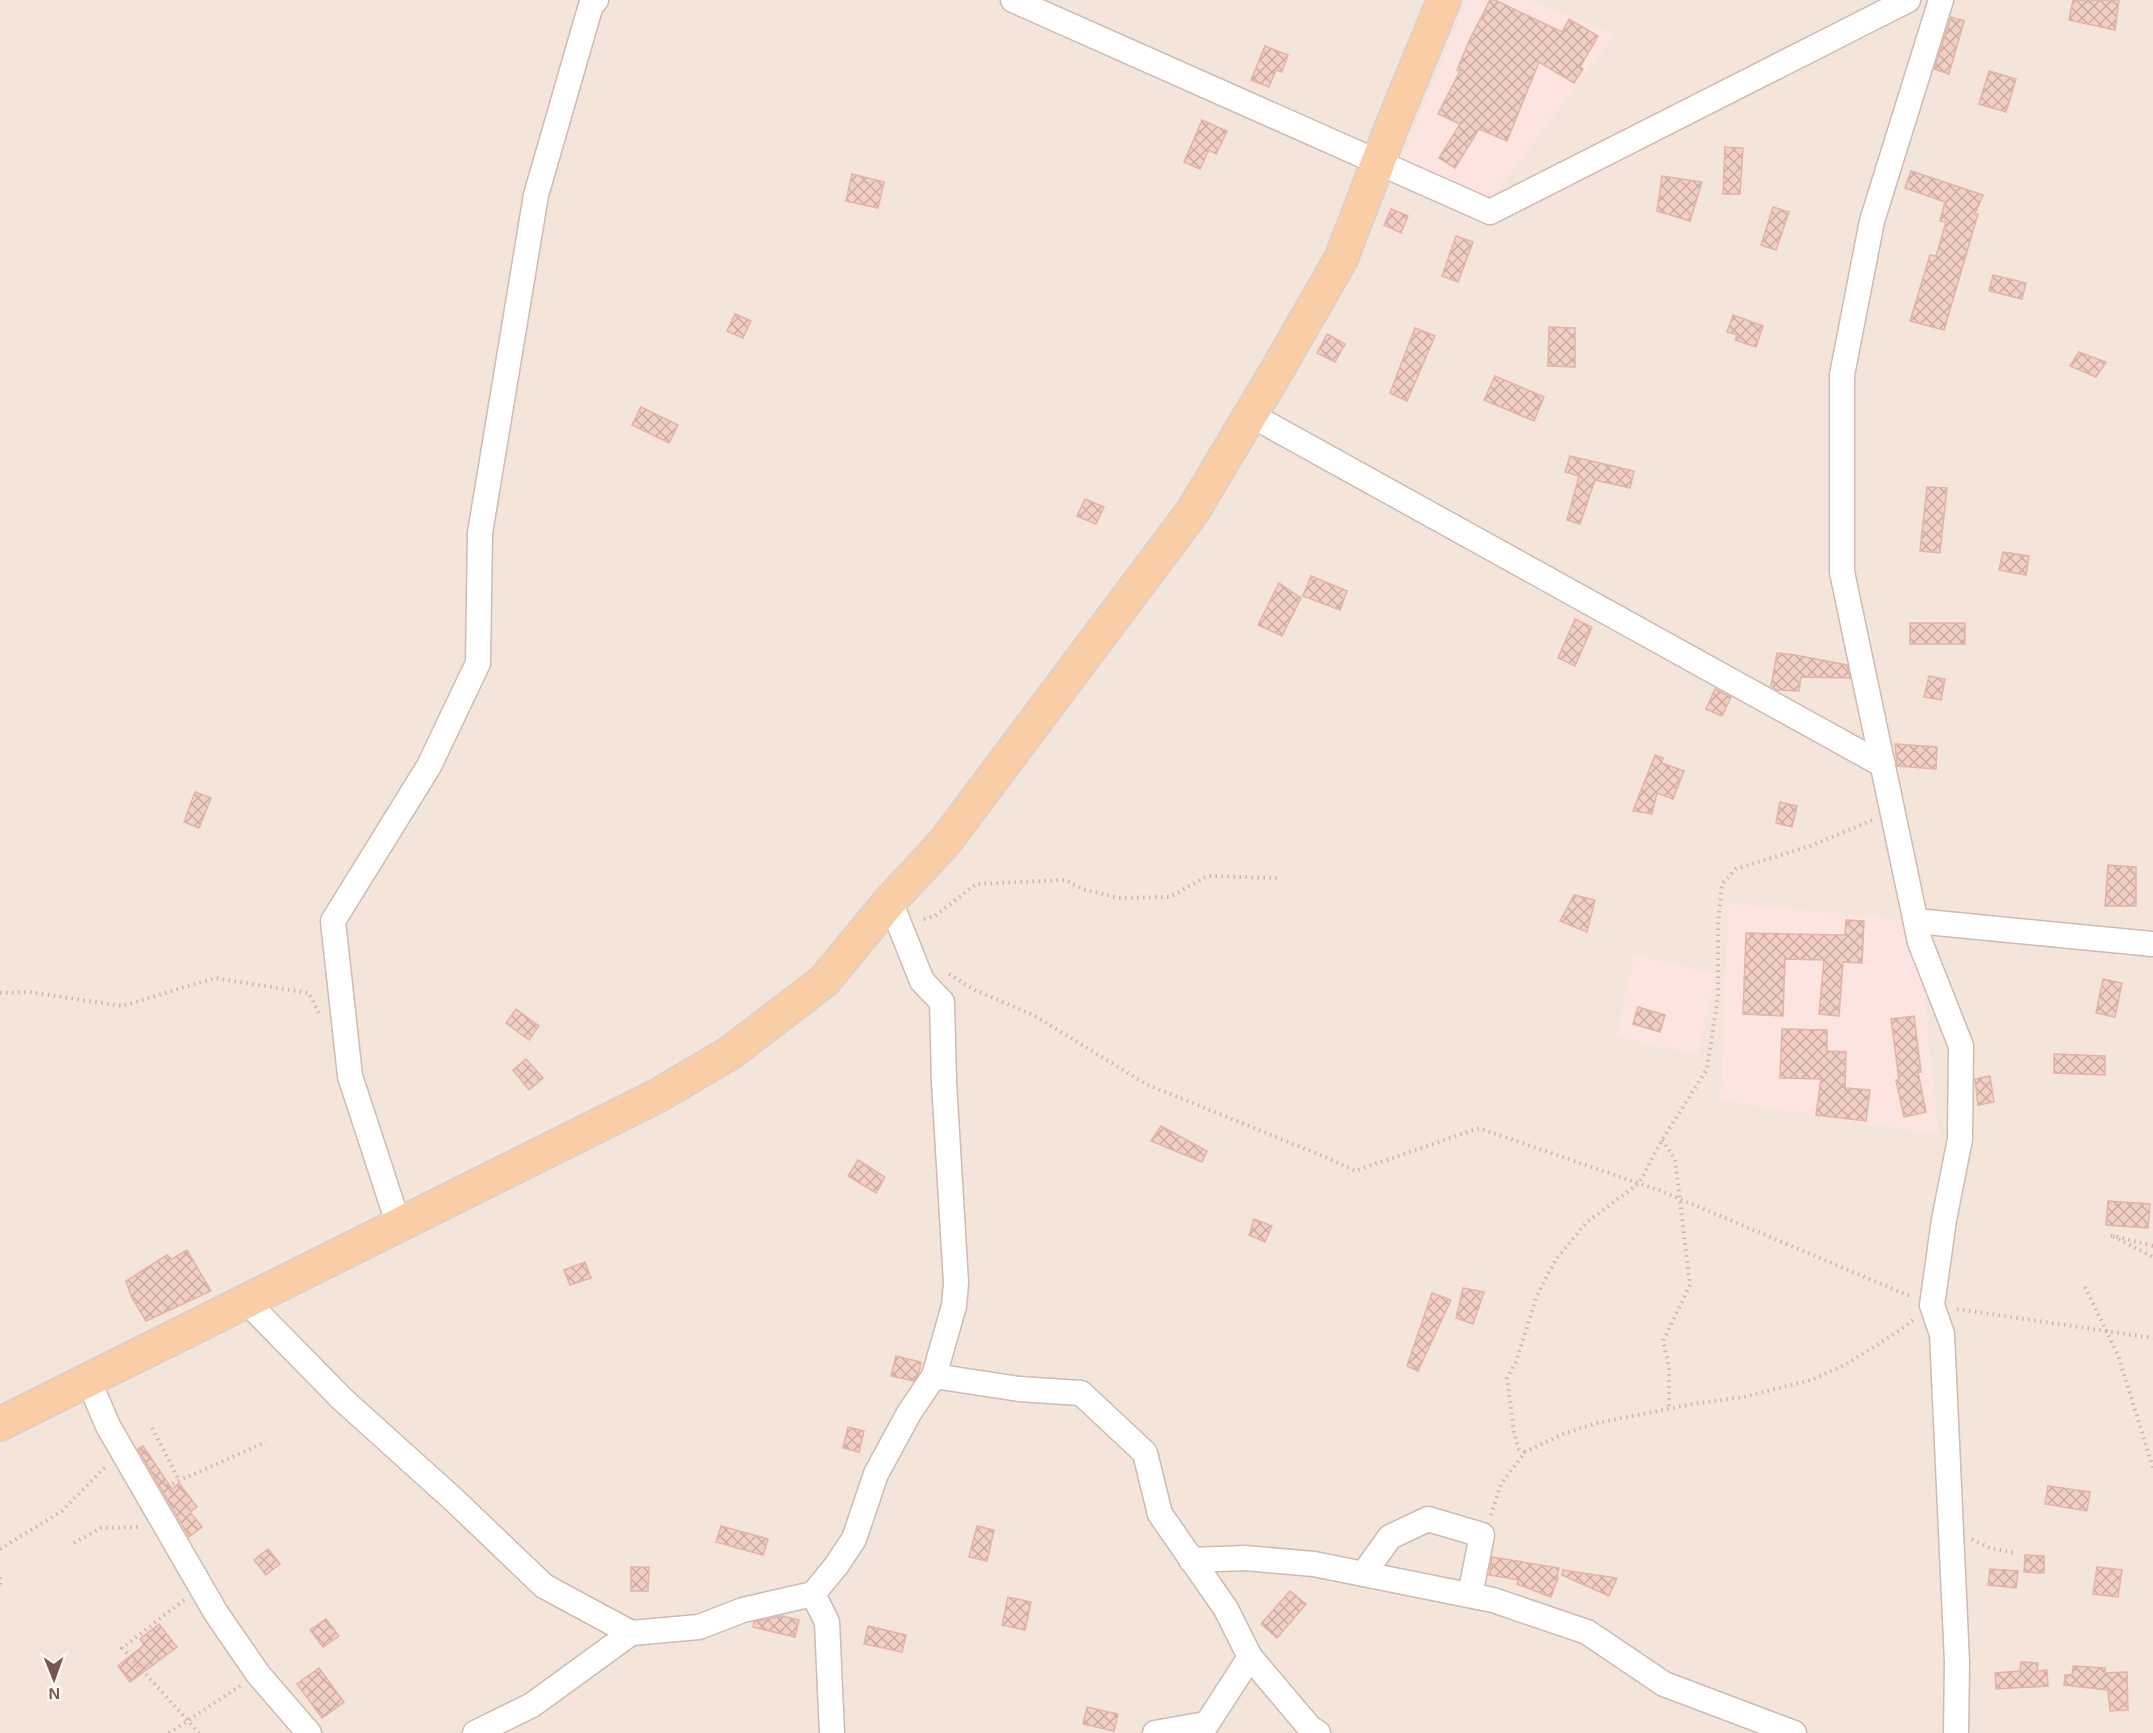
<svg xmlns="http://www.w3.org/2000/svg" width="2153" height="1733" font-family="Helvetica,sans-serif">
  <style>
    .residential { fill: #f4e5db }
    .commercial { fill: #fce5e1 }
    .building { fill: url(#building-cross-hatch); stroke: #e4b3a5; stroke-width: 1.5 }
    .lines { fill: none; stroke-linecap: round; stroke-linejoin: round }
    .street-casing { stroke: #d0bab1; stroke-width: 27 }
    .primary-casing { stroke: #d9d0cd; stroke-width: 36 }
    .path { stroke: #d8b2a6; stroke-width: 4; stroke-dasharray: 1.5 4.5; stroke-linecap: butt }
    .street { stroke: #fff; stroke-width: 24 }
    .primary { stroke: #f9cea7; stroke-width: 33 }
  </style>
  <defs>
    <pattern id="building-cross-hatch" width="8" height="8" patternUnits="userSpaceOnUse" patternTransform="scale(1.5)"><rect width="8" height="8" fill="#f2cfc4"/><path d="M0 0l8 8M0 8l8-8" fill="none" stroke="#c9aba1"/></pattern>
  </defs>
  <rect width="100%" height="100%" fill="#fdf4ec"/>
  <rect class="residential" x="0" y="0" width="2153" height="1733"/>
  <g class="commercial">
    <path d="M1467 0H1530L1615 34 1492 198 1402 158Z"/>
    <path d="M1728 903 1916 921 1939 1135 1721 1100Z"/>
    <path d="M1635 955 1716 974 1697 1055 1616 1037Z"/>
  </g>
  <g class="building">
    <path d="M1490 0H1495L1562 32 1569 19 1598 36 1580 67 1583 69 1574 83 1539 62 1507 141 1479 129 1455 168 1439 158 1460 124 1438 114 1460 71 1457 70 1470 39Z"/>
    <path d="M2073 0H2119L2115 30 2069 20Z"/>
    <path d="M1951 17 1964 21 1949 74 1934 69Z"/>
    <path d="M1265 46 1288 55 1282 72 1276 70 1269 87 1251 80Z"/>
    <path d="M1989 71 2016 79 2006 112 1979 104Z"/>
    <path d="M1202 120 1227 131 1216 154 1209 150 1200 169 1184 162Z"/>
    <path d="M1725 147 1743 148 1740 194H1723Z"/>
    <path d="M1911 171 1983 195 1975 214H1978L1944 330 1910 321 1930 255 1936 256 1946 222 1940 221 1945 202 1905 188Z"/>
    <path d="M852 174 884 182 878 208 846 201Z"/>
    <path d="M1662 176 1702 182 1690 221 1657 211Z"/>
    <path d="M1773 207 1789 212 1776 250 1761 245Z"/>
    <path d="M1391 209 1408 216 1401 233 1384 225Z"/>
    <path d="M1456 236 1473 242 1458 282 1442 276Z"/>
    <path d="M1993 275 2026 283 2022 299 1989 291Z"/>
    <path d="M735 314 751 321 743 338 727 331Z"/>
    <path d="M1733 315 1763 326 1756 347 1735 340 1737 335 1727 332Z"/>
    <path d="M1549 327 1575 328V367L1548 366Z"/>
    <path d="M1415 328 1435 336 1407 401 1390 393Z"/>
    <path d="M1327 334 1345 344 1335 362 1317 353Z"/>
    <path d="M2079 352 2106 362 2096 377 2070 366Z"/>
    <path d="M1495 376 1544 397 1534 421 1484 400Z"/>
    <path d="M641 407 678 425 669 443 632 425Z"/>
    <path d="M1570 456 1634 471 1630 488 1595 480 1580 524 1567 520 1579 476 1565 472Z"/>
    <path d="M1927 487 1947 488 1940 553 1920 551Z"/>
    <path d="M1085 499 1104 507 1096 524 1077 516Z"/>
    <path d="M2003 552 2029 556 2026 575 1999 570Z"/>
    <path d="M1311 576 1347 591 1340 610 1303 596Z"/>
    <path d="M1279 583 1301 598 1282 636 1258 625Z"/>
    <path d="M1575 619 1592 627 1575 666 1558 658Z"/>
    <rect x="1910" y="623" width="55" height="21"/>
    <path d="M1777 653 1795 655 1847 665 1850 678 1801 677 1799 691 1777 690 1771 686Z"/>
    <path d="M1929 676 1945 679 1941 700 1924 697Z"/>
    <path d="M1715 689 1731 697 1722 716 1706 709Z"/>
    <path d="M1895 744 1937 747 1936 769 1897 766Z"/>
    <path d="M1655 755 1663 758 1662 763 1684 771 1673 799 1657 793 1652 814 1633 811Z"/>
    <path d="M195 792 211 798 199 828 184 822Z"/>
    <path d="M1780 802 1797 806 1792 827 1776 823Z"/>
    <path d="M2108 865 2136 867V906H2105Z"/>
    <path d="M1574 895 1595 900 1587 932 1560 921Z"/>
    <path d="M1846 920 1864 921 1862 963 1843 962 1839 1016 1819 1014 1824 960 1785 959 1783 1016 1743 1014 1746 933 1845 935Z"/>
    <path d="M2103 979 2122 983 2115 1017 2096 1013Z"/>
    <path d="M1638 1007 1665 1015 1660 1032 1633 1024Z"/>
    <path d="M516 1009 539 1026 529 1040 506 1023Z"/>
    <path d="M1914 1016 1921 1072H1918L1926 1112 1904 1117 1896 1080H1899L1891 1019Z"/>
    <path d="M1782 1029 1827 1030V1051L1846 1052 1845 1088 1870 1090 1866 1121 1816 1115 1821 1079 1780 1078Z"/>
    <path d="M2054 1054 2105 1056V1075L2054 1073Z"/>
    <path d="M526 1059 543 1078 529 1090 513 1070Z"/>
    <path d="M1990 1076 1994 1102 1978 1105 1975 1079Z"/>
    <path d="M1161 1126 1207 1151 1202 1162 1151 1141Z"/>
    <path d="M858 1160 885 1177 876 1193 848 1176Z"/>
    <path d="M2108 1201 2150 1204 2148 1228 2106 1225Z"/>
    <path d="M1254 1219 1272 1226 1265 1242 1249 1235Z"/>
    <path d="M187 1250 211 1291 146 1321 132 1298 126 1281 167 1255 172 1259Z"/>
    <path d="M585 1262 591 1278 570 1285 564 1270Z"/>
    <path d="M1463 1288 1484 1292 1473 1324 1456 1318Z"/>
    <path d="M1432 1293 1451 1300 1418 1371 1407 1366Z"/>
    <path d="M896 1356 921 1362 919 1373 914 1381 891 1376Z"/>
    <path d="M848 1427 864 1431 859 1452 843 1448Z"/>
    <path d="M143 1446 172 1489 179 1483 197 1507 190 1512 202 1527 189 1537 138 1449Z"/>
    <path d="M2048 1486 2090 1492 2087 1511 2045 1504Z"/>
    <path d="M721 1526 768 1539 763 1555 716 1542Z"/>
    <path d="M977 1526 994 1530 987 1561 969 1557Z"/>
    <path d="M268 1549 280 1564 266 1575 254 1560Z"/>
    <path d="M2025 1555 2044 1556V1573L2024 1572Z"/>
    <path d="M1492 1557 1559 1568 1557 1578H1558L1551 1597 1517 1584 1519 1580 1489 1575Z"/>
    <path d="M631 1567H649L648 1591H631Z"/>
    <path d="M2097 1567 2122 1570 2118 1597 2093 1594Z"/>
    <path d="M1990 1569 2018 1571 2016 1588 1988 1585Z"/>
    <path d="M1563 1570 1617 1578 1609 1596 1562 1575Z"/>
    <path d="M1290 1591 1306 1604 1277 1638 1261 1624Z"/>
    <path d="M1008 1597 1031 1602 1025 1630 1002 1625Z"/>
    <path d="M782 1616 799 1620 795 1637 753 1627 754 1622Z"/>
    <path d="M326 1619 339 1636 323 1647 310 1630Z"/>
    <path d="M159 1624 177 1647 130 1682 118 1666 144 1645 140 1639Z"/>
    <path d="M868 1626 906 1635 902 1652 864 1644Z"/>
    <path d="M2021 1662 2038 1663 2037 1671 2047 1670 2048 1686 1996 1689 1995 1673 2020 1671Z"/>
    <path d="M2073 1666 2105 1668V1673L2127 1672 2128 1710 2110 1711 2108 1690 2064 1685 2065 1675H2072Z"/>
    <path d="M319 1668 344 1702 322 1718 297 1684Z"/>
    <path d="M1087 1707 1118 1714 1114 1731 1083 1724Z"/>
  </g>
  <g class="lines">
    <defs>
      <g id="street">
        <path d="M1013 0 1490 212 1908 0"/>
        <path d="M1941 0 1872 221 1842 375V572L1920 942 1961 1046 1960 1139 1944 1220 1932 1305 1942 1334 1957 1662 1956 1733"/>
        <path d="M1251 415 1883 765"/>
        <path d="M1916 921 2153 944"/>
        <path d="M399 1226 350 1076 333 921 429 766 478 663 480 533 536 195 591 5 596 0"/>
        <path d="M246 1301 342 1399 453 1499 544 1586 631 1633 699 1627 743 1610 813 1594 836 1566 854 1539 876 1474 909 1413 934 1376 954 1306 956 1283 944 1082 942 1002 922 981 890 901"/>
        <path d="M934 1376 1019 1389 1081 1393 1145 1453 1160 1514 1226 1609 1250 1657 1310 1728 1318 1733"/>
        <path d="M88 1379 108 1426 216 1613 258 1674 309 1733"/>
        <path d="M1191 1560 1245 1558 1314 1564 1493 1600 1587 1632 1664 1684 1794 1733"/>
        <path d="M1364 1573 1390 1537 1428 1519 1482 1535 1470 1595"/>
        <path d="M813 1594 827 1622 832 1733"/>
        <path d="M475 1733 532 1705 631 1633"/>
        <path d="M1155 1733 1205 1724"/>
        <path d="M1201 1733 1250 1657"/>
      </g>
      <path id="primary" d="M0 1424 657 1096 730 1053 824 981 890 901 945 842 1193 511 1273 377 1341 259 1392 126 1444 0"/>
    </defs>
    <use href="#street" class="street-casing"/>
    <use href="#primary" class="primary-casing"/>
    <g class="path">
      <path d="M924 919 935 916 976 884 1066 880 1082 889 1119 898 1170 897 1207 876 1279 878"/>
      <path d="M949 974 975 990 1035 1016 1146 1084 1330 1159 1355 1171 1479 1128 1661 1191 1912 1297"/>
      <path d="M0 993 29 992 122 1006 215 978 309 993 319 1014"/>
      <path d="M1662 1140 1675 1159 1690 1285 1663 1341 1669 1366V1410"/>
      <path d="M2153 1246 2110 1235 2153 1257"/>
      <path d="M2085 1287 2118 1355 2153 1468"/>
      <path d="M1957 1309 2153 1338"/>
      <path d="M152 1428 179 1480"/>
      <path d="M1525 1452 1519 1449 1514 1433 1507 1378 1516 1362 1537 1295 1556 1259 1587 1222 1639 1183 1662 1140 1707 1069 1718 997V924L1722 884 1736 869 1810 846 1873 820"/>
      <path d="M167 1486 266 1442"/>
      <path d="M1491 1515 1501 1484 1525 1452 1563 1434 1597 1423 1693 1404 1743 1397 1811 1380 1845 1365 1899 1331 1913 1320"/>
      <path d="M1972 1539 1990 1548 2016 1553"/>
      <path d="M74 1543 101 1528 139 1527"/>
      <path d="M0 1549 62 1511 107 1465"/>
      <path d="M0 1577V1587"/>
      <path d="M184 1600 122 1648 199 1733"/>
      <path d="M169 1733 240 1686"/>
    </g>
    <use href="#street" class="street"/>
    <use href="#primary" class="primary"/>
  </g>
  <g transform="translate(54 1679) rotate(179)" stroke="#fff8f3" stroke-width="4.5" paint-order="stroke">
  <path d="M0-4.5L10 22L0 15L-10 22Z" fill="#79574e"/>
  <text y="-9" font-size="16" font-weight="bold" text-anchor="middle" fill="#79574e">N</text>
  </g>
</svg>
